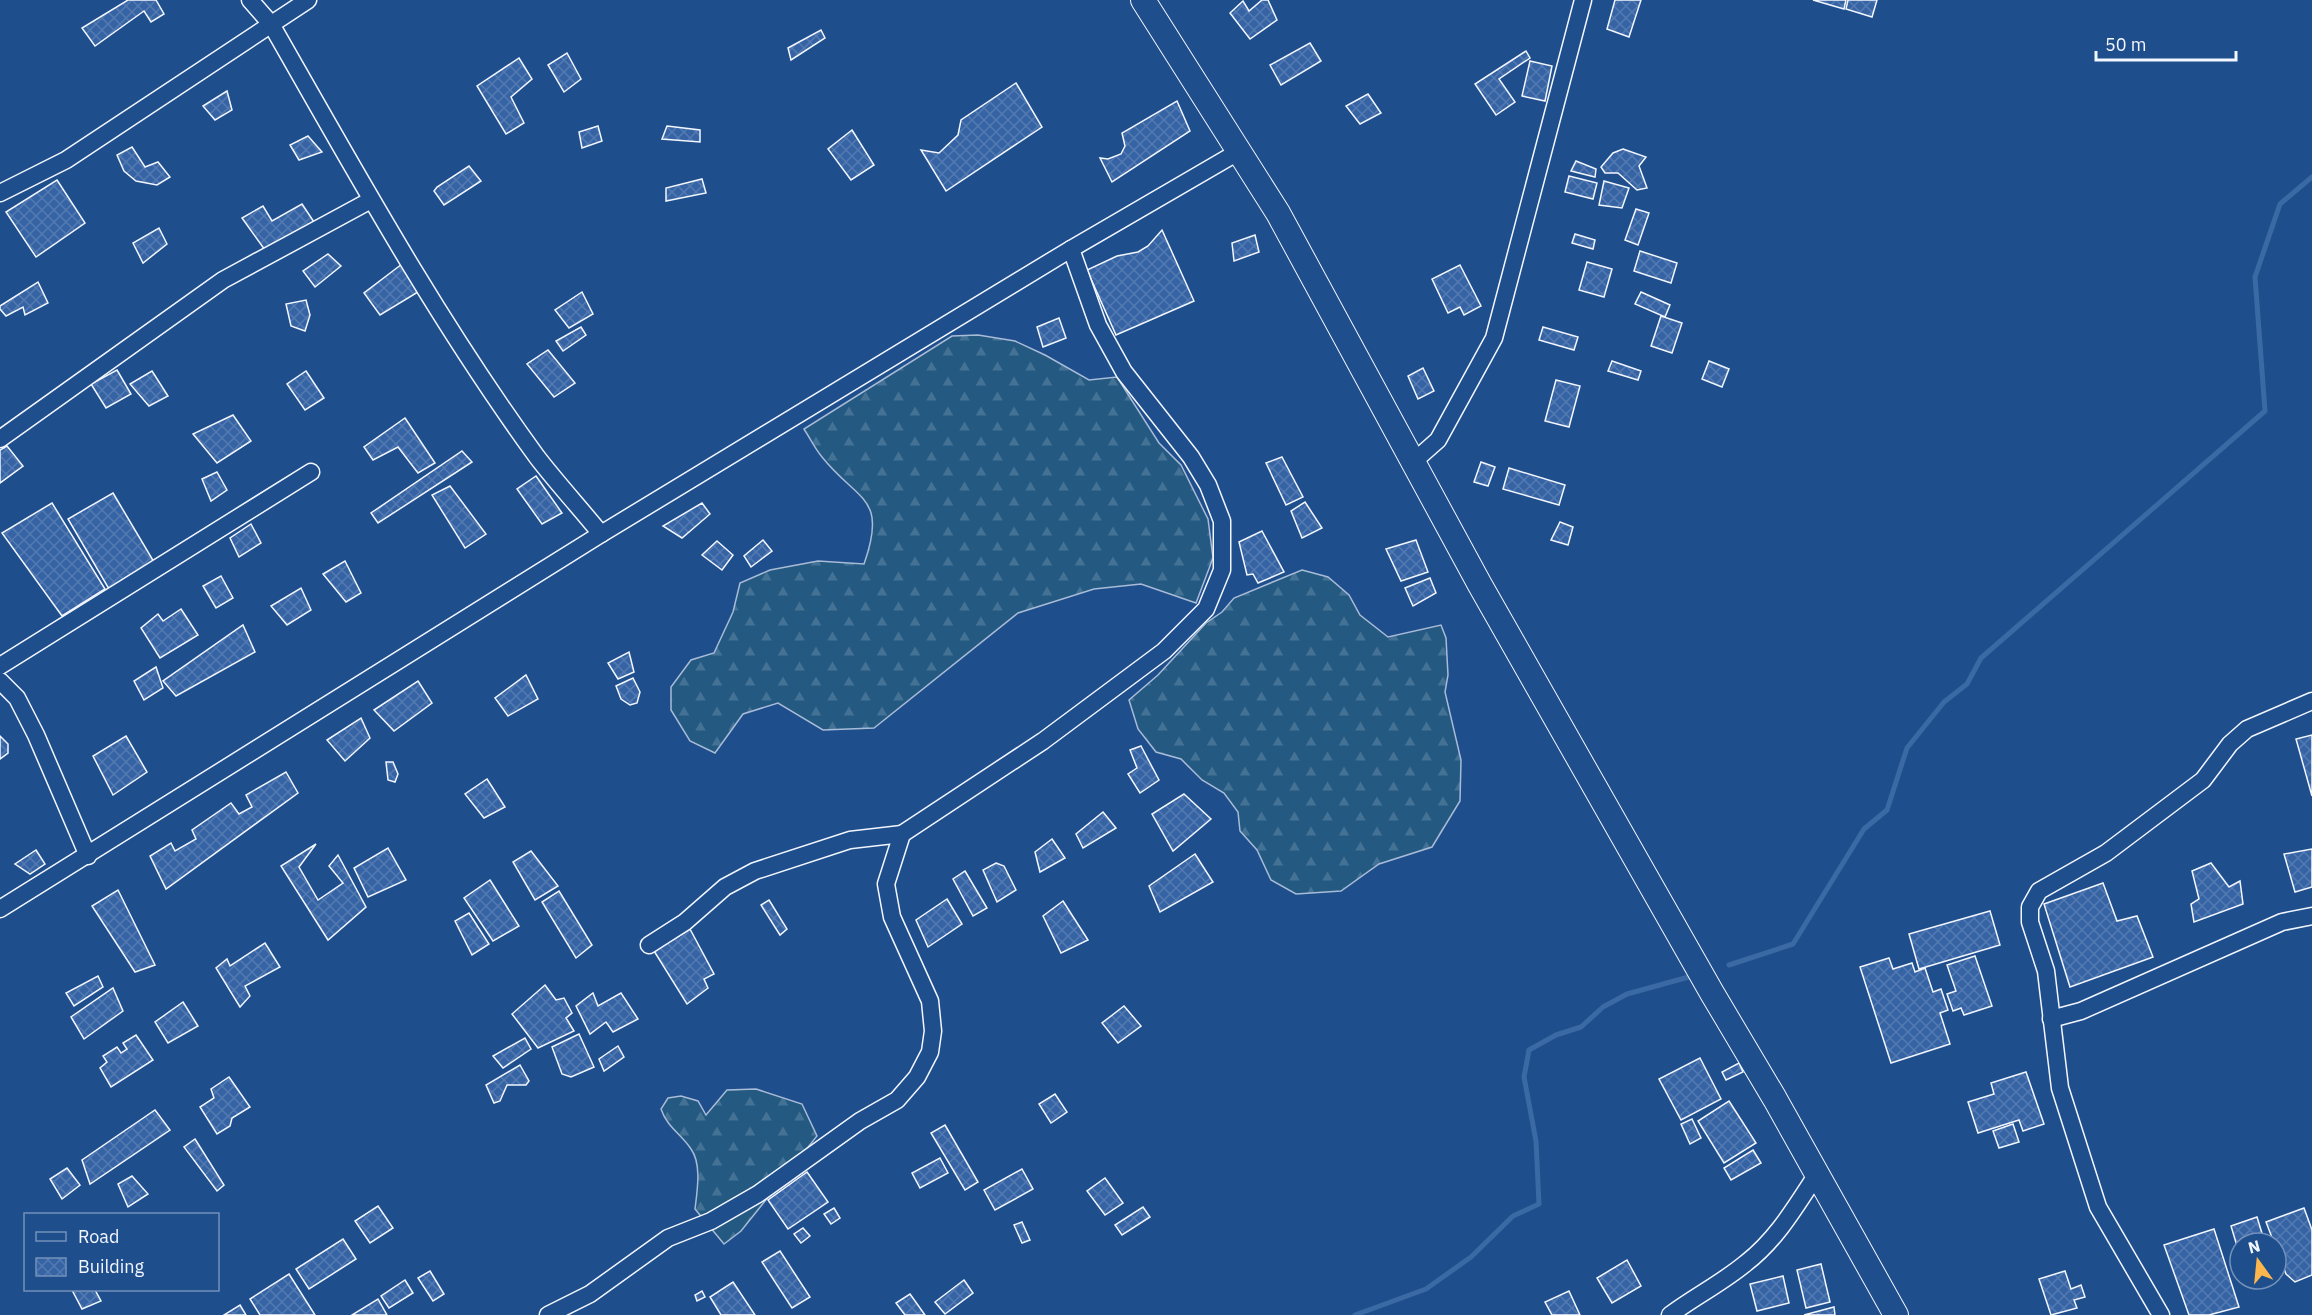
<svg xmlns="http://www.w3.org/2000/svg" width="2312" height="1315" font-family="'IBM Plex Sans',sans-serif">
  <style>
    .forest { fill: url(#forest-firs); stroke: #a8bbd7; stroke-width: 1.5 }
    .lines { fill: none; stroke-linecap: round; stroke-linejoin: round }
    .stream { stroke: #3b69a3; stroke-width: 5 }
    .building { fill: url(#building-cross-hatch); stroke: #f2f6ff; stroke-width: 1.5 }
    .minor-casing { stroke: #f2f6ff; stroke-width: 19 }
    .secondary-casing { stroke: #f2f6ff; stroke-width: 26 }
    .minor { stroke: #1f4e8c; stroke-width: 16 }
    .secondary { stroke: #1f4e8c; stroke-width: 24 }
  </style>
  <defs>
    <pattern id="forest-firs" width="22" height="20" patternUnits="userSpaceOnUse" patternTransform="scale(1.5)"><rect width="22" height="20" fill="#245a82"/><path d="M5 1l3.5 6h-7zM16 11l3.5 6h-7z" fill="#447295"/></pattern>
    <pattern id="building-cross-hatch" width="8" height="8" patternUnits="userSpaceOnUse" patternTransform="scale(1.5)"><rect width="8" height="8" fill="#3563a3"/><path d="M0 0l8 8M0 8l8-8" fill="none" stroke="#537ab1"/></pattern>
  </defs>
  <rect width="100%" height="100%" fill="#1f4e8c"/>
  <g class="forest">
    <path d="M978 335 1015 341 1045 355 1089 380 1117 377 1159 443 1181 465 1208 519 1213 558 1196 603 1141 584 1094 589 1018 613 874 728 823 730 778 703 743 714 715 753 690 741 671 710V687L691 660 714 653 733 612 740 583 770 570 818 561 864 564C888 496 858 502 822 457 815 449 810 438 804 429L952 336Z"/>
    <path d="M1302 570 1328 577 1349 595 1360 615 1388 637 1441 625 1446 638 1448 675 1445 692 1461 760 1460 801 1432 847 1379 864 1341 891 1296 894 1271 880 1257 850 1240 831 1238 812 1224 793 1202 780 1181 759 1156 752 1138 729 1129 700 1158 675 1206 623 1222 612 1234 598Z"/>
    <path d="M756 1089 802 1104 817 1136 741 1231 724 1244 695 1209C697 1192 702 1164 691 1149 681 1134 667 1127 661 1109L668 1098 681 1096 698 1101 706 1115 727 1090Z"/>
  </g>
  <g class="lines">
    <g class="stream">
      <path d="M1729 965 1793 944 1864 829 1887 810 1907 748 1944 702 1967 684 1981 658 2265 411 2255 277 2280 204 2312 177"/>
      <path d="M1355 1315 1426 1289 1471 1257 1513 1216 1539 1204 1536 1141 1524 1077 1529 1050 1556 1035 1581 1027 1603 1007 1627 994 1696 975"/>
    </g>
  </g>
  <g class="building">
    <path d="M128 0H156L164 14 151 22 144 11 95 46 82 28Z"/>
    <path d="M1262 0H1268L1277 20 1250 39 1230 13 1243 1 1249 11Z"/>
    <path d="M1615 0H1641L1629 37 1607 29Z"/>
    <path d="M1813 0H1846L1844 9Z"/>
    <path d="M1848 0H1877L1872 17 1846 9Z"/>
    <path d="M821 30 825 38 791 60 788 48Z"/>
    <path d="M1310 43 1321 61 1281 85 1270 65Z"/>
    <path d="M1526 51 1530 58 1499 79 1515 102 1496 115 1475 84Z"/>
    <path d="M567 53 581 79 564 92 548 65Z"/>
    <path d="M519 58 532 79 511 97 524 123 506 134 477 86Z"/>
    <path d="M1530 61 1552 66 1545 101 1522 96Z"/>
    <path d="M1016 83 1042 127 946 191 921 150 939 153 958 135 961 120Z"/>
    <path d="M227 91 232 110 215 120 203 106Z"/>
    <path d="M1368 94 1381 113 1360 124 1346 106Z"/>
    <path d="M1177 101 1190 131 1112 182 1100 158 1108 159 1121 154 1125 146 1122 133Z"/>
    <path d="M598 126 602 141 582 148 579 132Z"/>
    <path d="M667 126 700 130V142L662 139Z"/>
    <path d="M852 130 874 165 851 180 828 149Z"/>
    <path d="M308 136 322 152 299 160 290 145Z"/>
    <path d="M132 147 145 167 158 162 170 177 157 185 136 181 124 171 117 155Z"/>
    <path d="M1623 149 1646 157 1639 166 1647 188 1637 190 1618 173H1605L1601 167 1613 153Z"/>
    <path d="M1576 161 1596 169 1595 177 1571 171Z"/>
    <path d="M469 166 481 181 444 205 434 191 437 187Z"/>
    <path d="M1569 176 1597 183 1593 199 1565 192Z"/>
    <path d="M702 179 706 193 666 201V188Z"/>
    <path d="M57 180 85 223 36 257 6 212Z"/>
    <path d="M1604 181 1629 188 1622 208 1599 205Z"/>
    <path d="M302 204 314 222 265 250 242 218 263 206 272 221Z"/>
    <path d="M1636 209 1649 213 1638 245 1625 240Z"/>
    <path d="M159 228 167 244 143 263 133 243Z"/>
    <path d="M1162 230 1194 301 1116 335 1087 270 1117 256 1138 252 1148 246Z"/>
    <path d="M1575 234 1595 240 1593 249 1572 243Z"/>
    <path d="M1255 235 1259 252 1234 261 1232 243Z"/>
    <path d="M1640 251 1677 263 1671 283 1634 271Z"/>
    <path d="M328 254 341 266 315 287 303 271Z"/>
    <path d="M1587 262 1612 269 1604 297 1579 290Z"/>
    <path d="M402 264 418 292 380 315 364 293Z"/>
    <path d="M1460 265 1481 306 1464 315 1460 307 1448 313 1432 279Z"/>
    <path d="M38 282 48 303 25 315 23 307 6 316 0 309V306Z"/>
    <path d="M582 292 593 314 569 328 555 310Z"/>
    <path d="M1641 292 1670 305 1665 317 1635 304Z"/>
    <path d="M306 300 310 315 305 331 291 326 286 304Z"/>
    <path d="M1661 316 1682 323 1672 353 1651 346Z"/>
    <path d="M1059 318 1066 338 1043 347 1037 327Z"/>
    <path d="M581 327 586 335 563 351 556 341Z"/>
    <path d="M1543 327 1578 337 1574 350 1539 340Z"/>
    <path d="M548 350 575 383 554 397 527 364Z"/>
    <path d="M1612 361 1641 371 1638 380 1608 371Z"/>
    <path d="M1709 361 1729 369 1722 387 1702 379Z"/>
    <path d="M1423 368 1434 391 1418 399 1408 376Z"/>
    <path d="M117 370 131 394 106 408 91 384Z"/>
    <path d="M152 371 168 396 149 406 130 384Z"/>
    <path d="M306 371 324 398 305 410 287 384Z"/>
    <path d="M1556 380 1580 386 1569 427 1545 421Z"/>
    <path d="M233 415 251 441 217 463 193 434Z"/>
    <path d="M405 418 435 463 418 473 398 447 373 460 364 447Z"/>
    <path d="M7 446 23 466 0 483V450Z"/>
    <path d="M462 451 472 462 378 523 371 513Z"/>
    <path d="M1282 457 1303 497 1286 505 1266 463Z"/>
    <path d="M1481 462 1495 467 1488 486 1474 482Z"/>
    <path d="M1509 468 1565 485 1559 505 1503 489Z"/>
    <path d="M217 472 227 490 211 501 202 479Z"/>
    <path d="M536 476 562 513 542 524 517 489Z"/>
    <path d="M450 486 486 534 465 548 432 495Z"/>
    <path d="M113 493 154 562 109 589 68 519Z"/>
    <path d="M1305 502 1322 528 1302 538 1291 511Z"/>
    <path d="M52 503 105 589 62 616 2 533Z"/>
    <path d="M702 503 710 514 682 538 663 526Z"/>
    <path d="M1560 522 1573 527 1568 545 1551 540Z"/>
    <path d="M251 524 261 543 239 557 230 538Z"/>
    <path d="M1262 531 1284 572 1258 583 1253 574 1247 575 1239 542Z"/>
    <path d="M763 540 772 551 751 567 744 556Z"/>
    <path d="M1416 540 1428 572 1401 581 1386 549Z"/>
    <path d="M717 541 733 555 722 570 702 555Z"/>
    <path d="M345 561 361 593 346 602 323 574Z"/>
    <path d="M221 576 233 598 216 608 203 586Z"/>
    <path d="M1430 578 1436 593 1413 606 1405 588Z"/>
    <path d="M301 588 311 610 287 625 271 606Z"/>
    <path d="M181 609 198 635 160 658 141 628 158 614 163 621Z"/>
    <path d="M243 625 255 652 176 696 163 681Z"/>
    <path d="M629 652 634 672 618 679 608 663Z"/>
    <path d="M156 667 163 688 144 700 134 681Z"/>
    <path d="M526 675 538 699 508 716 495 698Z"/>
    <path d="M633 678 640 692 637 703 630 705 621 699 616 686Z"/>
    <path d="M418 681 432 703 394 731 374 710Z"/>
    <path d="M361 718 370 738 345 761 327 740Z"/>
    <path d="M2312 735V796L2296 739Z"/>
    <path d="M0 736 8 744V753L0 759Z"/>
    <path d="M126 736 147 772 113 795 93 756Z"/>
    <path d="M1141 746 1159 780 1140 793 1128 774 1137 768 1130 750Z"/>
    <path d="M386 762H393L398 774 395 782 388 780Z"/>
    <path d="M286 772 298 793 166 889 150 856 171 843 175 851 196 839 192 830 231 803 239 814 252 807 246 795Z"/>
    <path d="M487 779 505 807 484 818 465 794Z"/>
    <path d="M1184 794 1211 819 1173 851 1152 814Z"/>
    <path d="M1103 812 1116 828 1083 848 1076 834Z"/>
    <path d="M1052 839 1065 858 1040 872 1035 852Z"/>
    <path d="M316 844 299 867 318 900 343 883 329 866 338 855 366 907 328 940 281 866Z"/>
    <path d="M388 848 406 880 368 897 354 868Z"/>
    <path d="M2312 849V887L2295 892 2284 854Z"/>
    <path d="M36 850 45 864 30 874 15 864Z"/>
    <path d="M531 851 558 886 535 900 513 862Z"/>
    <path d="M1195 854 1213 882 1160 912 1149 886Z"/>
    <path d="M996 863 1004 866 1016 890 997 902 983 870Z"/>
    <path d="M2211 863 2229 887 2240 881 2243 904 2194 922 2191 904 2199 899 2192 871Z"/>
    <path d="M965 871 987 908 973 916 953 879Z"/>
    <path d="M490 880 519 926 493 941 464 898Z"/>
    <path d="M2103 883 2117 921 2137 916 2153 957 2070 987 2044 904Z"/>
    <path d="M118 890 155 965 135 972 92 906Z"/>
    <path d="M559 891 592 945 576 958 542 902Z"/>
    <path d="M947 899 962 924 928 947 916 920Z"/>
    <path d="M769 900 787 929 780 935 761 905Z"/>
    <path d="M1063 901 1088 940 1061 953 1043 916Z"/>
    <path d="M1990 911 2000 945 1919 969 1909 934Z"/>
    <path d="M469 913 489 944 472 955 455 921Z"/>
    <path d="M690 929 714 974 704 979 708 988 687 1004 654 951Z"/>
    <path d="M265 943 280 967 245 986 250 996 240 1007 216 968 227 959 230 966Z"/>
    <path d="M1975 956 1992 1006 1964 1015 1961 1008 1953 1011 1947 994 1956 991 1947 965Z"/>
    <path d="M1889 958 1893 969 1912 963 1915 972 1925 968 1933 992 1941 989 1948 1010 1940 1013 1950 1044 1891 1063 1860 967Z"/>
    <path d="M98 976 103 987 74 1006 66 993Z"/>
    <path d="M545 985 556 1000 564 998 572 1013 566 1018 574 1031 538 1048 512 1014Z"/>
    <path d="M113 988 123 1011 84 1039 71 1017Z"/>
    <path d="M593 993 598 1006 621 993 638 1019 613 1032 606 1022 590 1034 576 1006Z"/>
    <path d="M183 1002 198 1026 168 1043 155 1022Z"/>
    <path d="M1124 1006 1141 1026 1118 1043 1102 1023Z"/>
    <path d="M579 1034 594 1067 571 1077 562 1074 552 1047Z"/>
    <path d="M136 1035 153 1060 111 1087 100 1068 107 1062 103 1056 117 1047 121 1053 127 1049 123 1043Z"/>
    <path d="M525 1038 531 1049 503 1068 493 1056Z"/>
    <path d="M618 1046 624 1057 604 1071 599 1059Z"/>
    <path d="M1700 1058 1721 1099 1681 1120 1659 1079Z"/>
    <path d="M1739 1063 1743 1072 1726 1080 1722 1072Z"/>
    <path d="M520 1065 529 1081 526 1085H507L500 1101 494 1103 486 1085Z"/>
    <path d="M2026 1072 2044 1124 2023 1131 2019 1120 1978 1133 1968 1102 1994 1094 1991 1083Z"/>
    <path d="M229 1077 250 1107 232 1118 230 1126 217 1134 200 1107 214 1098 211 1089Z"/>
    <path d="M1055 1094 1067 1112 1051 1123 1039 1104Z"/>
    <path d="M1729 1101 1756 1143 1724 1163 1698 1121Z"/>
    <path d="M155 1110 170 1130 90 1184 82 1160Z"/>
    <path d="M1692 1119 1701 1138 1690 1144 1681 1124Z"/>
    <path d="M2013 1124 2019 1142 1999 1148 1993 1131Z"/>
    <path d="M945 1125 978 1182 965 1190 931 1133Z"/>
    <path d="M195 1139 224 1185 217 1191 184 1147Z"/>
    <path d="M1753 1150 1761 1163 1731 1180 1724 1168Z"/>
    <path d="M940 1158 948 1173 920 1188 912 1173Z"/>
    <path d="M67 1168 80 1185 62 1199 50 1179Z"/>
    <path d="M1022 1169 1033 1189 995 1210 984 1190Z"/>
    <path d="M807 1172 828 1202 788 1229 768 1200Z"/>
    <path d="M132 1176 148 1194 128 1207 118 1184Z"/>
    <path d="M1105 1178 1123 1203 1105 1215 1087 1191Z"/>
    <path d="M378 1206 393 1228 370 1243 355 1221Z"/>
    <path d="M1143 1207 1150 1217 1122 1235 1115 1225Z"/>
    <path d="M834 1208 840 1218 831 1224 824 1214Z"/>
    <path d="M2304 1208 2312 1230V1275L2295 1282 2286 1274 2266 1222Z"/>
    <path d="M2257 1217 2265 1243H2240V1256L2231 1226Z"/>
    <path d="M1022 1222 1030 1240 1022 1243 1014 1225Z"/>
    <path d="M803 1228 810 1236 801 1243 794 1234Z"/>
    <path d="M2214 1229 2239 1307 2209 1315H2189L2164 1245Z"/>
    <path d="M343 1239 356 1259 309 1289 296 1269Z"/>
    <path d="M780 1251 810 1297 792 1308 762 1262Z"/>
    <path d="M1627 1260 1641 1286 1612 1303 1597 1278Z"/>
    <path d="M1821 1264 1830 1302 1806 1308 1797 1270Z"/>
    <path d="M430 1271 444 1294 433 1301 418 1278Z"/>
    <path d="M2065 1271 2071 1289 2081 1285 2085 1297 2074 1300 2077 1308 2051 1315 2039 1279Z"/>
    <path d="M289 1274 315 1315H260L250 1299Z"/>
    <path d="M1783 1276 1789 1303 1757 1311 1750 1284Z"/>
    <path d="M405 1280 413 1293 389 1308 381 1296Z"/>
    <path d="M964 1280 973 1293 945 1314 935 1302Z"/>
    <path d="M733 1282 755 1315H721L710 1297Z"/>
    <path d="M72 1290H95L101 1301 82 1309Z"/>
    <path d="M702 1291 705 1297 697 1301 695 1295Z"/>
    <path d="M1569 1291 1580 1315H1552L1545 1302Z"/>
    <path d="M910 1294 925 1315H905L896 1303Z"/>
    <path d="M378 1299 387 1315H352Z"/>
    <path d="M240 1305 246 1315H224Z"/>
    <path d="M1834 1307 1835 1315H1804Z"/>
  </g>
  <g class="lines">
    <defs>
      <g id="minor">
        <path d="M250 0 271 24C355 171 437 320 537 457 557 483 580 508 601 534"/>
        <path d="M0 193 66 160 308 0"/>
        <path d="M0 439 223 280 371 200"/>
        <path d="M1412 463 1438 440 1494 338 1583 0"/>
        <path d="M0 666 311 472"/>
        <path d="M0 681 17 698 36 735 88 856"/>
        <path d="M0 909 601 534 1071 249 1238 152"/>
        <path d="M649 945 685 922 725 887 755 871 850 840 902 834"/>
        <path d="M2051 1019 2081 1011 2282 922 2312 916"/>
        <path d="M548 1315 590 1294 668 1238 711 1221 758 1194 860 1121 897 1100 917 1077 930 1052 933 1031 930 1001 892 917 886 884 902 834 1043 741 1164 651 1206 609 1222 570V521L1208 485 1191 457 1124 372 1098 325 1071 249"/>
        <path d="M1670 1315C1694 1297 1722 1283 1746 1263 1777 1239 1796 1206 1817 1174"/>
        <path d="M2161 1315 2098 1207 2060 1088 2046 971 2030 922V907L2039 891 2106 853 2203 780 2230 744 2247 729 2312 701"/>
      </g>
      <path id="secondary" d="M1143 0 1278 213 1480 585 1712 993 1775 1099 1896 1315"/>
    </defs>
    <use href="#minor" class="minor-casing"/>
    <use href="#secondary" class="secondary-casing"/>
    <use href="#minor" class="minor"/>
    <use href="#secondary" class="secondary"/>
  </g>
  <rect x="24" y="1213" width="195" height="78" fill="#1f4e8c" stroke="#7391ba" stroke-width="1.5"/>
  <rect x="36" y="1232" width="30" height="9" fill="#1f4e8c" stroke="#7391ba" stroke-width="1.5"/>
  <text x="78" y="1243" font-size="18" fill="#f2f6ff">Road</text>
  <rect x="36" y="1258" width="30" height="18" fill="url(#building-cross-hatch)" stroke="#7391ba" stroke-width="1.5"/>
  <text x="78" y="1273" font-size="18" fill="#f2f6ff">Building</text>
  <g transform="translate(2258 1261) rotate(345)"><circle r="28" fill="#1f4e8c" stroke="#7391ba" stroke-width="1.5"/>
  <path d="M0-4.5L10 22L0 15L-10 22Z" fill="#ffb74d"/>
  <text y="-9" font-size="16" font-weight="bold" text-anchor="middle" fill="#f2f6ff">N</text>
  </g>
  <path d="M2096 51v9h140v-9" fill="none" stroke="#f2f6ff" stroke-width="3"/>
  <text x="2105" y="51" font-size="18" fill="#f2f6ff" stroke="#1f4e8c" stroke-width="4.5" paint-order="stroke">50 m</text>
</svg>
